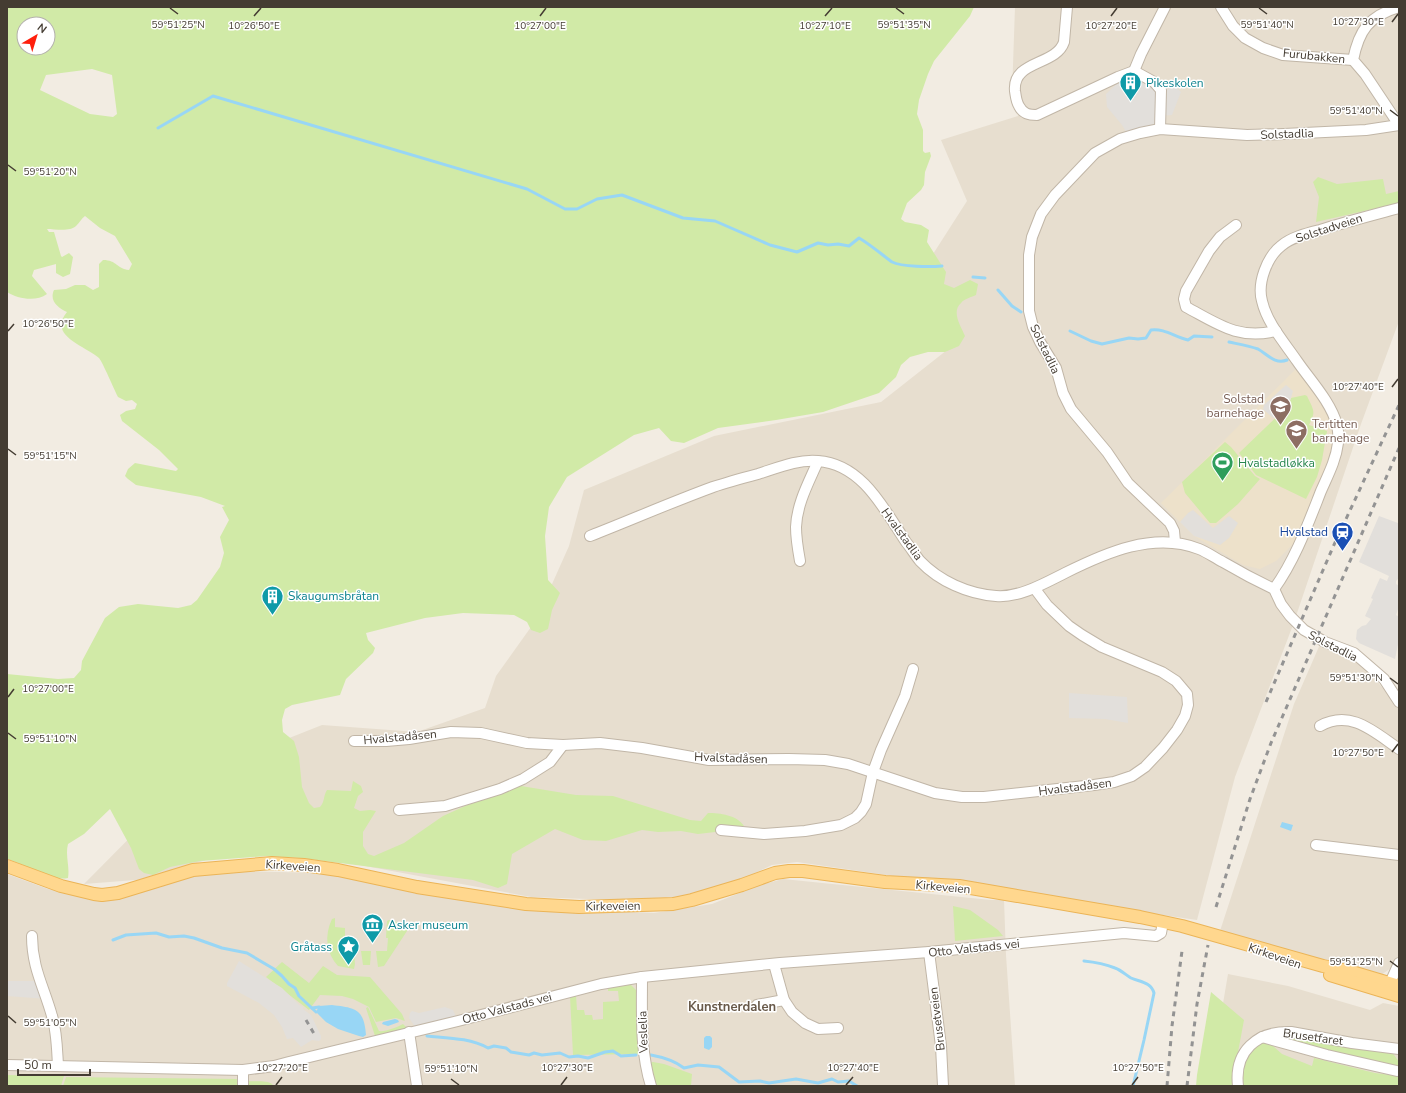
<svg xmlns="http://www.w3.org/2000/svg" width="1406" height="1093" font-family="'Nunito Sans',sans-serif">
  <style>
    .residential { fill: #e7decf }
    .education { fill: #ede1ca }
    .green { fill: #d1eaa7; fill-rule: evenodd }
    .parking { fill: #e2dfdb }
    .water { fill: #98d6f5 }
    .lines { fill: none; stroke-linecap: round; stroke-linejoin: round }
    .stream { stroke: #98d6f5; stroke-width: 3 }
    .minor-casing { stroke: #c1b6a7; stroke-width: 12 }
    .major-casing { stroke: #ebb457; stroke-width: 14 }
    .minor { stroke: #fff; stroke-width: 10 }
    .major { stroke: #ffd78e; stroke-width: 12 }
    .rail { stroke: #939393; stroke-width: 3; stroke-dasharray: 5 5; stroke-linecap: butt }
    .ticks { fill: none; stroke: #443c32; stroke-width: 1.5 }
    .labels { text-anchor: middle; stroke-width: 3; stroke-linejoin: round; paint-order: stroke }
    .street-label { font-size: 12px; fill: #443c32; stroke: #fff }
    .culture-label { font-size: 12px; fill: #0d838f; stroke: #fff; text-anchor: start }
    .education-label { font-size: 12px; fill: #785e54; stroke: #fff; text-anchor: end }
    .leisure-label { font-size: 12px; fill: #27864d; stroke: #fff; text-anchor: start }
    .transit-label { font-size: 12px; fill: #164399; stroke: #fff; text-anchor: end }
    .neighbourhood-label { font-size: 13px; font-weight: bold; fill: #685949; stroke: #fff }
    .ticks-label { font-size: 10px; text-anchor: middle; fill: #443c32; stroke: #fff; stroke-width: 3; stroke-linejoin: round; paint-order: stroke }
  </style>
  <rect width="100%" height="100%" fill="#f2ece2"/>
  <g class="residential">
    <path d="M1015 7H1399V321L1361 424 1293 625 1235 777 1197 920 797 862 772 865 745 878 691 896 617 900 531 897 306 855 215 857 148 879 84 884 189 778 322 725 417 732 485 708 496 676 536 620 569 546 584 490 714 436 881 402 961 339 926 265 967 201 941 140 1018 116 1012 94Z"/>
    <path d="M1321 642 1362 664 1393 700 1399 698V971L1391 968 1381 975 1307 958 1220 931 1294 704Z"/>
    <path d="M232 871 327 873 534 907 654 913 712 904 760 885 783 879 991 900H1004L1006 955 1015 1086H7V874L48 889 110 900 173 879Z"/>
    <path d="M1228 974 1288 986 1370 1010 1383 1003 1399 1006V1086H1209Z"/>
  </g>
  <path class="education" d="M1297 368 1321 401 1329 416 1334 437 1333 448 1297 540 1276 561 1260 569 1251 567 1243 565 1194 536 1161 503Z"/>
  <g class="green">
    <path d="M7 7H974L970 16 934 61 928 74 919 100 917 114 923 130V151L925 153 930 152 931 156 925 172 924 185 921 190 907 203 901 219 905 222 921 225 929 230 927 242 946 272 944 284 954 288 970 280 978 284 976 295C972 297 964 299 961 303 951 312 961 326 965 336L959 346 945 352H928L910 357 901 365 896 377 879 393 823 412 776 420 718 428 684 443 671 441 659 428 634 435 567 477 549 507 545 536 548 580 560 593 552 610 548 629 540 633 531 630 527 622 514 615 463 613 425 618 366 633 368 640 375 648 373 653 346 679 340 695 292 705 285 709 282 720 283 732 294 741 299 757 302 787 309 803 314 808 320 807C325 802 323 796 327 790L351 791 353 781 361 786 363 792 358 796 354 808 360 811 370 810 376 811 363 832V846L368 854 374 856 404 843 443 816 505 788 521 786 576 795 613 796 690 820 701 821 708 813C720 813 737 815 744 826L741 829 698 834 681 831 658 832 642 830 606 841 583 840 555 829 512 854 507 884 498 888 473 880 301 858 266 856 200 861 170 867 153 875 144 873 139 869 131 848 110 809 84 834 68 844C65 856 70 866 68 878 48 882 26 864 7 859V674L58 679 74 678 81 670 82 661 105 618 119 607 138 604 178 608 191 605 197 600 220 567 224 553 220 537 229 520 222 507 225 506 201 497 136 485 128 479 125 476 128 469 135 463 176 471 178 469 159 450 122 421 120 415 126 411 135 409 137 404 132 400 126 401 118 397C114 389 103 363 99 358 86 346 47 336 67 312 58 308 49 301 54 290L66 289 75 285H85L93 290 99 287V264L103 260C117 260 117 269 129 270L132 264 115 236 100 228 85 216C81 219 80 222 76 226 70 232 55 229 47 229L49 232H54L61 256 62 257 69 253 73 257 70 274 63 277 56 273V264L34 270 32 276 47 294C36 302 18 299 7 292ZM24 24H48V48H24ZM92 69 112 75 117 114 113 117 90 114 40 90 46 75Z"/>
    <path d="M1318 177 1337 184 1383 179 1386 194 1399 191V203L1316 222 1319 197 1313 182Z"/>
    <path d="M1305 395 1307 396C1314 411 1316 411 1309 425L1327 431 1322 460 1317 477 1306 499 1256 475 1239 453 1290 404H1289L1291 398Z"/>
    <path d="M1225 442 1231 447 1255 476 1260 479 1238 504 1216 523H1210L1185 493 1182 482Z"/>
    <path d="M953 906 970 910 998 930 1003 936 955 941Z"/>
    <path d="M335 918V927L345 928V950L354 951 355 964 354 969 338 966C326 953 324 936 332 919Z"/>
    <path d="M389 920 407 925V931L384 966 378 967 376 951H387L388 938H386L387 921Z"/>
    <path d="M361 951H371L370 965H363Z"/>
    <path d="M282 962 309 983 323 966 337 975 370 977 402 1014 405 1021 396 1018 376 1022 369 1007 353 999 342 996 320 995 309 1010 266 977Z"/>
    <path d="M629 983 637 991 640 1054 573 1055 570 996 576 995 577 1010H584L585 1015H592L593 1020 603 1019V1002L619 1001 618 991H608V988Z"/>
    <path d="M1211 992 1244 1020 1236 1063 1235 1086H1196L1197 1075Z"/>
    <path d="M368 1007 379 1031C385 1032 398 1027 403 1024L407 1028 381 1036H375L366 1008Z"/>
    <path d="M1282 1035 1392 1052 1399 1062V1068L1285 1041 1278 1036Z"/>
    <path d="M1260 1042 1274 1043 1273 1046 1282 1054 1312 1066 1314 1058 1375 1073 1399 1076V1086H1241L1244 1059Z"/>
    <path d="M653 1062 664 1064 692 1074 691 1086H653L647 1063Z"/>
    <path d="M7 1075 64 1076 61 1086H7Z"/>
    <path d="M66 1077 239 1079V1086H63Z"/>
    <path d="M248 1081C257 1082 269 1079 274 1086H248Z"/>
  </g>
  <g class="parking">
    <path d="M1134 71 1161 90 1176 87 1181 92 1172 115 1161 116 1160 129 1128 135 1122 125 1107 107 1106 94 1123 78Z"/>
    <path d="M1286 385 1293 391 1290 401 1273 418 1263 409 1264 405Z"/>
    <path d="M1193 510 1213 528 1229 516 1238 523 1229 538 1220 545 1194 536 1180 522 1188 513Z"/>
    <path d="M1379 516 1398 523 1399 521V578L1396 581V584L1399 586V606L1396 615 1399 617V639L1395 659 1359 643 1356 639 1357 630 1362 626 1366 625 1371 619 1365 616 1373 599 1371 598 1380 578 1387 581 1389 576 1359 562Z"/>
    <path d="M1069 693 1127 697 1128 723 1105 719 1069 718Z"/>
    <path d="M239 961 282 988 299 1005 303 1007V1009L311 1015 321 1036V1039L319 1041 312 1040 301 1047 293 1038 287 1039 282 1027 274 1015 259 1003 227 986V983Z"/>
    <path d="M7 981H39L47 999 7 996Z"/>
    <path d="M445 1007 453 1010 458 1021 418 1031 409 1018 410 1013 412 1011 419 1013Z"/>
  </g>
  <g class="water">
    <path d="M1282 822 1293 825 1291 831 1280 827Z"/>
    <path d="M332 1005C355 1008 364 1008 366 1035L363 1037 359 1036 338 1029 326 1022 316 1012 319 1006Z"/>
    <path d="M395 1019 398 1020 399 1022 388 1026 382 1024 383 1022Z"/>
    <path d="M706 1036H710L712 1038V1047L709 1050 704 1048V1038Z"/>
  </g>
  <g class="lines">
    <g class="stream">
      <path d="M158 128 213 96 527 189 565 209H577L597 199 622 195 683 218 715 221 770 245 797 252 818 243 828 245 838 244 849 246 859 238C871 245 881 254 892 262 902 267 930 267 942 266"/>
      <path d="M973 277 985 278"/>
      <path d="M998 290 1012 306 1021 312"/>
      <path d="M1070 331 1091 341 1102 344 1129 338 1138 339 1146 338 1151 330C1164 328 1175 337 1188 340L1194 336 1212 337"/>
      <path d="M1229 342C1238 344 1249 346 1258 349 1267 354 1275 365 1287 360"/>
      <path d="M113 940 126 935 156 933 169 937 184 936 194 938 222 948 247 953 274 969 282 976 289 984 295 988 299 996 316 1012"/>
      <path d="M1084 961C1094 962 1105 964 1115 968 1121 970 1126 975 1131 978 1140 982 1151 982 1154 993L1144 1040 1133 1086"/>
      <path d="M312 1008 319 1007"/>
      <path d="M427 1036C448 1038 470 1038 488 1048L494 1046 506 1048 511 1052 529 1055 534 1053 542 1055 560 1053 569 1057 578 1056 588 1058 605 1052 613 1051 621 1056 636 1055"/>
      <path d="M651 1055C662 1057 675 1061 684 1068L698 1065 719 1067 739 1082 760 1081 769 1083 796 1079 818 1083 832 1079 838 1082 849 1081 857 1086"/>
    </g>
    <defs>
      <g id="minor">
        <path d="M1067 7 1064 42C1056 66 1012 60 1015 91 1016 97 1016 101 1019 106 1023 114 1029 115 1037 115L1118 77 1134 71 1154 82 1161 90 1160 129"/>
        <path d="M1221 7 1233 26 1245 38 1263 48 1283 55 1353 60"/>
        <path d="M1399 7C1369 16 1359 30 1353 60L1365 74 1399 125"/>
        <path d="M1134 71 1141 54 1165 7"/>
        <path d="M1236 225 1220 237 1209 251 1186 291 1184 299 1186 307C1218 324 1238 340 1276 331"/>
        <path d="M590 536C631 520 672 502 713 487 728 482 743 478 758 474 777 468 798 459 818 461 862 464 884 509 906 542 911 548 915 555 920 561 939 581 968 594 996 596 1019 598 1045 583 1065 573 1105 553 1154 531 1199 549 1207 552 1215 558 1223 562 1240 572 1257 581 1274 589L1281 604 1290 616 1304 630 1325 642 1354 653 1384 679 1399 702"/>
        <path d="M1175 542 1174 531 1170 523 1128 483 1107 452 1071 409 1063 393 1056 368 1040 342 1033 327 1029 311V255L1032 237 1041 214 1055 195 1095 153 1120 139 1140 133 1160 129 1247 135 1284 134 1366 130 1399 125"/>
        <path d="M800 561C798 550 796 538 796 527 797 503 809 482 818 461"/>
        <path d="M1274 589C1295 560 1308 524 1321 491 1328 475 1336 460 1338 443 1339 437 1338 430 1337 425 1331 402 1310 380 1297 361 1284 342 1267 323 1262 301 1257 283 1267 257 1281 246 1291 237 1308 233 1320 230 1346 222 1373 215 1399 208"/>
        <path d="M1320 726C1351 709 1374 732 1399 749"/>
        <path d="M354 741H386L409 739 451 732 481 733 527 743 563 745 600 743 642 748 709 760 789 759 825 760 848 764 935 793 962 797H984L1094 785 1114 782 1132 776 1145 767 1163 748 1177 730 1185 716 1188 705 1187 694 1176 681 1162 672 1102 647 1082 635 1069 626 1047 605 1035 589"/>
        <path d="M399 810 445 806 500 789 523 779 550 762 563 745"/>
        <path d="M721 830 764 834 805 831 841 825 855 818 861 812 866 804 873 772 881 750 905 696 913 669"/>
        <path d="M1316 845 1399 855"/>
        <path d="M32 936C32 968 44 987 52 1016 57 1032 57 1049 58 1066"/>
        <path d="M929 952 941 1046 943 1086"/>
        <path d="M774 964 784 1000 792 1012 805 1023 818 1029 838 1028"/>
        <path d="M642 977C642 1014 640 1051 651 1086"/>
        <path d="M1390 989V983L1399 963"/>
        <path d="M757 1005 784 1000"/>
        <path d="M409 1032 417 1086"/>
        <path d="M1262 1037 1327 1055 1397 1071"/>
        <path d="M7 1065 243 1070 274 1066 289 1062 458 1021 601 984 642 977 780 963 929 952 1124 933 1156 936 1161 933 1163 922"/>
        <path d="M243 1086V1070"/>
        <path d="M1238 1086C1234 1051 1257 1031 1291 1032L1352 1043 1399 1049"/>
      </g>
      <g id="major">
        <path d="M7 866 61 886 94 894 102 895 118 893 193 870 272 863 304 865 338 870 417 887 526 904 579 907 673 904 692 900 742 885 775 873 789 871H803L885 882 959 886 1140 917 1182 926 1323 966 1352 972 1399 986"/>
        <path d="M1330 975 1399 996"/>
      </g>
    </defs>
    <use href="#minor" class="minor-casing"/>
    <use href="#major" class="major-casing"/>
    <use href="#minor" class="minor"/>
    <use href="#major" class="major"/>
    <g class="rail">
      <path d="M1266 702 1333 547 1399 405"/>
      <path d="M1216 907 1250 799 1271 743 1399 448"/>
      <path d="M306 1020 316 1037"/>
      <path d="M1167 1086 1172 1026 1182 951"/>
      <path d="M1187 1086 1197 1004 1208 945"/>
    </g>
  </g>
  <path class="ticks" d="M170 8 178 14M896 8 904 14M1259 8 1267 14M254 16 261 8M540 16 546 8M825 16 832 8M1111 16 1117 8M1392 22 1398 14M1390 110 1398 116M8 165 16 171M8 331 14 324M1392 387 1398 379M8 449 16 455M1390 678 1398 684M8 697 14 689M8 733 16 739M1392 752 1398 744M1390 961 1398 967M8 1016 16 1023M451 1079 459 1085M276 1085 282 1077M561 1085 567 1077M846 1085 853 1077M1132 1085 1138 1077"/>
  <defs>
    <symbol id="building-pin" viewBox="-11 -11 22 30"><path d="M0 17L-7.5 6A9.5 9.5 0 1 1 7.5 6Z" fill="#0f9aa8" stroke="#fff"/><path d="M-4-6H4V6H1V3H-1V6H-4ZM-2.5-4.3h1.7v1.8h-1.7ZM.8-4.3h1.7v1.8H.8ZM-2.5-1h1.7V.8h-1.7ZM.8-1h1.7V.8H.8Z" fill="#fff"/></symbol>
    <symbol id="school-pin" viewBox="-11 -11 22 30"><path d="M0 17L-7.5 6A9.5 9.5 0 1 1 7.5 6Z" fill="#8d6e63" stroke="#fff"/><path d="M0-5L7-2L0 1L-7-2ZM-4 1L0 2.5L4 1V4Q0 6-4 4Z" fill="#fff"/></symbol>
    <symbol id="stadium-pin" viewBox="-11 -11 22 30"><path d="M0 17L-7.5 6A9.5 9.5 0 1 1 7.5 6Z" fill="#2e9e5b" stroke="#fff"/><path d="M0-5a6.5 5 0 1 0 0 10a6.5 5 0 1 0 0-10ZM-3.5-1.8h7v3.6h-7Z" fill="#fff"/></symbol>
    <symbol id="station-pin" viewBox="-11 -11 22 30"><path d="M0 17L-7.5 6A9.5 9.5 0 1 1 7.5 6Z" fill="#1a4fb4" stroke="#fff"/><path d="M-3-6H3Q5-6 5-4V2Q5 4 3 4L4.5 6H3L1.5 4h-3L-3 6H-4.5L-3 4Q-5 4-5 2V-4Q-5-6-3-6ZM-3.5-4v3h7v-3ZM-3.5 1v1.5H-2V1ZM2 1v1.5H3.5V1Z" fill="#fff"/></symbol>
    <symbol id="museum-pin" viewBox="-11 -11 22 30"><path d="M0 17L-7.5 6A9.5 9.5 0 1 1 7.5 6Z" fill="#0f9aa8" stroke="#fff"/><path d="M0-6L6-3V-2H-6V-3ZM-5-1h2V3h-2ZM-1-1h2V3h-2ZM3-1h2V3H3ZM-6 4H6V6H-6Z" fill="#fff"/></symbol>
    <symbol id="sight-pin" viewBox="-11 -11 22 30"><path d="M0 17L-7.5 6A9.5 9.5 0 1 1 7.5 6Z" fill="#0f9aa8" stroke="#fff"/><path d="M0-6L1.8-2.2L6-1.7L2.9 1.2L3.7 5.4L0 3.3L-3.7 5.4L-2.9 1.2L-6-1.7L-1.8-2.2Z" fill="#fff"/></symbol>
  </defs>
  <g fill-rule="evenodd">
    <use href="#building-pin" x="1118" y="70" width="25" height="34"/>
    <use href="#school-pin" x="1268" y="394" width="25" height="34"/>
    <use href="#school-pin" x="1284" y="418" width="25" height="34"/>
    <use href="#stadium-pin" x="1210" y="450" width="25" height="34"/>
    <use href="#station-pin" x="1330" y="520" width="25" height="34"/>
    <use href="#building-pin" x="260" y="584" width="25" height="34"/>
    <use href="#museum-pin" x="360" y="912" width="25" height="34"/>
    <use href="#sight-pin" x="336" y="934" width="25" height="34"/>
  </g>
  <g class="labels">
    <g class="street-label">
      <text transform="translate(1314 56) rotate(6)" y="4">Furubakken</text>
      <text transform="translate(1287 134) rotate(-2)" y="4">Solstadlia</text>
      <text transform="translate(1329 228) rotate(-18)" y="4">Solstadveien</text>
      <text transform="translate(1045 349) rotate(64)" y="4">Solstadlia</text>
      <text transform="translate(902 534) rotate(54)" y="4">Hvalstadlia</text>
      <text transform="translate(1333 646) rotate(27)" y="4">Solstadlia</text>
      <text transform="translate(400 737) rotate(-5)" y="4">Hvalstadåsen</text>
      <text transform="translate(731 758) rotate(2)" y="4">Hvalstadåsen</text>
      <text transform="translate(1075 787) rotate(-7)" y="4">Hvalstadåsen</text>
      <text transform="translate(293 866) rotate(4)" y="4">Kirkeveien</text>
      <text transform="translate(943 887) rotate(5)" y="4">Kirkeveien</text>
      <text transform="translate(613 906) rotate(-1)" y="4">Kirkeveien</text>
      <text transform="translate(974 948) rotate(-6)" y="4">Otto Valstads vei</text>
      <text transform="translate(1275 956) rotate(19)" y="4">Kirkeveien</text>
      <text transform="translate(507 1008) rotate(-15)" y="4">Otto Valstads vei</text>
      <text transform="translate(937 1019) rotate(-97)" y="4">Brusetveien</text>
      <text transform="translate(643 1032) rotate(-92)" y="4">Veslelia</text>
      <text transform="translate(1313 1037) rotate(8)" y="4">Brusetfaret</text>
    </g>
    <g class="culture-label">
      <text x="1146" y="87">Pikeskolen</text>
      <text x="288" y="600">Skaugumsbråtan</text>
      <text x="388" y="929">Asker museum</text>
      <text x="332" y="951" text-anchor="end">Gråtass</text>
    </g>
    <g class="education-label">
      <text x="1264" y="403">Solstad<tspan x="1264" dy="14">barnehage</tspan></text>
      <text x="1312" y="428" text-anchor="start">Tertitten<tspan x="1312" dy="14">barnehage</tspan></text>
    </g>
    <g class="leisure-label">
      <text x="1238" y="467">Hvalstadløkka</text>
    </g>
    <g class="transit-label">
      <text x="1328" y="536">Hvalstad</text>
    </g>
    <g class="neighbourhood-label">
      <text x="732" y="1011">Kunstnerdalen</text>
    </g>
  </g>
  <g class="ticks-label">
    <text x="1358" y="25">10°27'30"E</text>
    <text x="178" y="28">59°51'25"N</text>
    <text x="904" y="28">59°51'35"N</text>
    <text x="1267" y="28">59°51'40"N</text>
    <text x="254" y="29">10°26'50"E</text>
    <text x="825" y="29">10°27'10"E</text>
    <text x="1111" y="29">10°27'20"E</text>
    <text x="540" y="29">10°27'00"E</text>
    <text x="1356" y="114">59°51'40"N</text>
    <text x="50" y="175">59°51'20"N</text>
    <text x="48" y="327">10°26'50"E</text>
    <text x="1358" y="390">10°27'40"E</text>
    <text x="50" y="459">59°51'15"N</text>
    <text x="1356" y="681">59°51'30"N</text>
    <text x="48" y="692">10°27'00"E</text>
    <text x="50" y="742">59°51'10"N</text>
    <text x="1358" y="756">10°27'50"E</text>
    <text x="1356" y="965">59°51'25"N</text>
    <text x="50" y="1026">59°51'05"N</text>
    <text x="282" y="1071">10°27'20"E</text>
    <text x="567" y="1071">10°27'30"E</text>
    <text x="853" y="1071">10°27'40"E</text>
    <text x="1138" y="1071">10°27'50"E</text>
    <text x="451" y="1072">59°51'10"N</text>
  </g>
  <rect width="1406" height="1093" fill="none" stroke="#443c32" stroke-width="16"/>
  <g transform="translate(36 36) rotate(38)"><circle r="19" fill="#ffffff" stroke="#b4b1ad"/>
  <path d="M0-3L7 15L0 10L-7 15Z" fill="#ff1f0c"/>
  <text y="-6" font-size="11" font-weight="bold" text-anchor="middle" fill="#443c32">N</text>
  </g>
  <path d="M18 1069v6h72v-6" fill="none" stroke="#443c32" stroke-width="2"/>
  <text x="24" y="1069" font-size="12" fill="#443c32" stroke="#ffffff" stroke-width="3" paint-order="stroke">50 m</text>
</svg>
